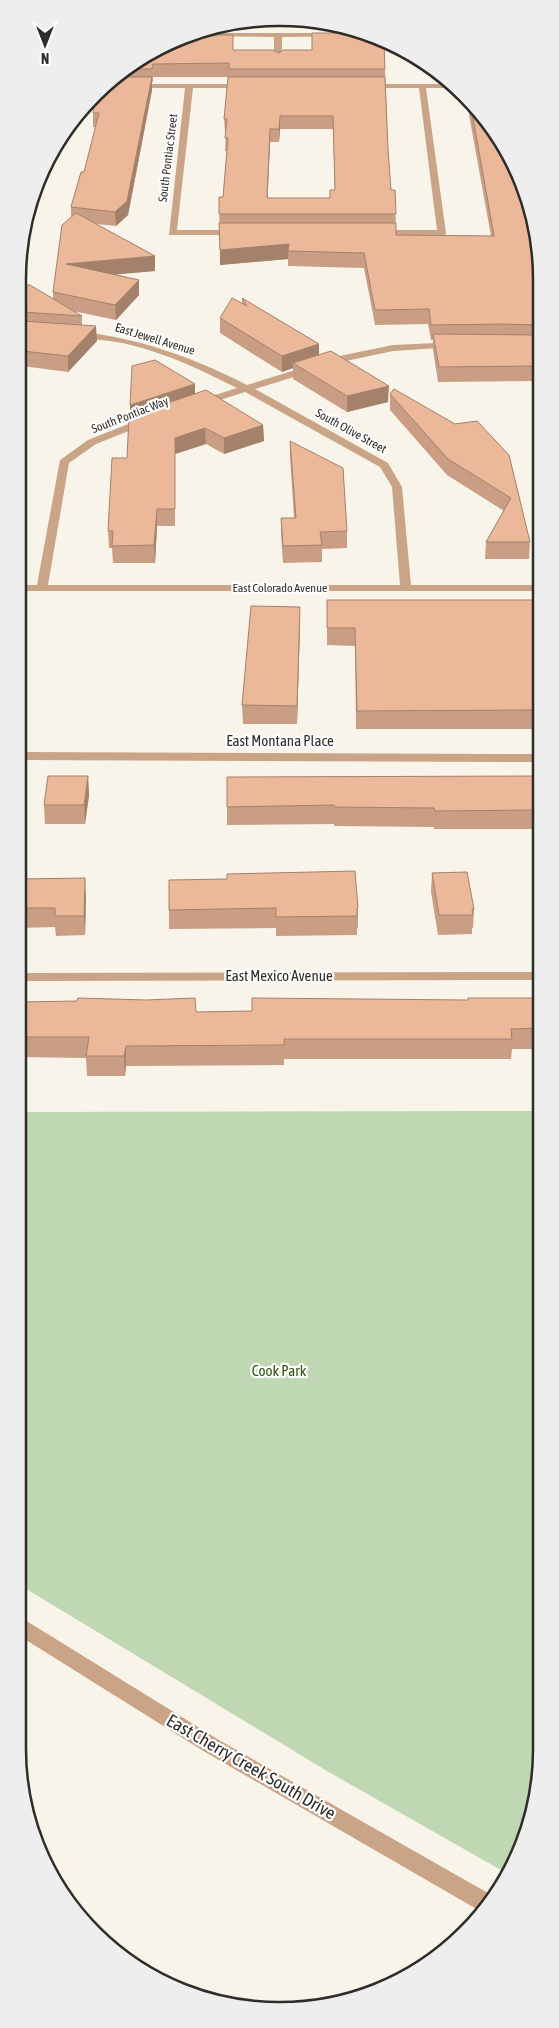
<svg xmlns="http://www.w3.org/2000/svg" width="559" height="2028" font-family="'Asap Condensed',sans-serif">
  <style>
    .green { fill: #c0d7b3 }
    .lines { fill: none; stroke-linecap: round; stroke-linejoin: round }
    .minor { fill: #c9a487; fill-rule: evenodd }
    .wall { fill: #ca9e84; fill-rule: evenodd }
    .shaded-wall { fill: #a4816b }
    .building { fill: #ebb899; stroke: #a4816b; fill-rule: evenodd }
    .labels { text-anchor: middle; stroke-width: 4.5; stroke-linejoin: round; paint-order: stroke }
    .far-street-label { font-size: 12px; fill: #2f2d29; stroke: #fff }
    .street-label { font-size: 15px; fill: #2f2d29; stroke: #fff }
    .park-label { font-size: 15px; fill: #2f5311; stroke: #fff }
    .near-street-label { font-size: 18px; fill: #2f2d29; stroke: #fff }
    .rim { fill: none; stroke: #2f2d29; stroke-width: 2.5 }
  </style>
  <rect width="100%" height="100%" fill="#f9f4ea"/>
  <path class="green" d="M538 1111 537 1799 506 1873 327 1771 18 1584 20 1112Z"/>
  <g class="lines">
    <g class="minor">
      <path d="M203 33H358L366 36 282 37V62L278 64 274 62V37L196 36Z"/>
      <path d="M112 84H250V88H193L177 230H239L242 231V235H169L185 88H108Z"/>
      <path d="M362 84H448L453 88H426L446 233 445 235 375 236 371 233 375 230H437L419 88H362Z"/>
      <path d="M77 331C138 338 193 357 247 385L344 355 393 345 457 342 459 344 454 347 393 351 346 361 255 389 388 463 402 487 411 585H539V591H21V585H37L60 460 88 440 146 417 237 388C203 371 168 354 131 345 112 340 92 340 74 336V332ZM245 392 380 467 392 487 400 585H48L69 463 96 444 154 421Z"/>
      <path d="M21 752 538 754V762L21 760Z"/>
      <path d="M538 972V980L20 981V973Z"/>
      <path d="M18 1617 25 1620 219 1740 495 1897 480 1911 205 1752 18 1635Z"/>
    </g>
  </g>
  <g class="wall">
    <path d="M312 33 385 69 388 149 391 190H395L396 235 491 236 466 98 476 107 539 246V265L536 267 539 281V381L438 382 433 350V340H431L428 324 375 325 364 268 288 266V259L220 265 219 197H223L227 151H225L226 132H225L224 119 229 77H153V82H152V90L128 215 116 226 96 224 155 256V271L114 274 139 280V295L116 320 73 311 82 316V325L97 341 68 372 22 366V285L53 299V292L71 218V207L84 172 96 127H93V113L94 102 134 62 233 50 279 53 312 50ZM280 129H333L335 190 330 198H267L270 142H279Z"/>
    <path d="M242 298 319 344V355L388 402 347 412 293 379V368L282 372 220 333V318L242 303Z"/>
    <path d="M195 394 263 425 264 441 224 454 206 444 175 454V526H157L155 563H113L112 548H109L108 531 127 458 130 416Z"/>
    <path d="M390 394 509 455 530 542 529 559H485L486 542 504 511 447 475 390 410Z"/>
    <path d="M290 441 347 531V548L322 549V562L283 563 281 535V518H294L290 457Z"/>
    <path d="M327 600H539L538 729H356L355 646 327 645Z"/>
    <path d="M300 624 297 724H243L242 705Z"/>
    <path d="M88 776 89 795 85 824H45L44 805Z"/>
    <path d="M538 776V832V829H434V827L334 826V824L227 825V777Z"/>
    <path d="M432 873 474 909 473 928H472V934L438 935 431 892Z"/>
    <path d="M20 879 86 898 85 935 56 936 55 927 20 928Z"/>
    <path d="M169 880 358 908V928H357V935L276 936V928L169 929Z"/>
    <path d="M538 998V1049H512L511 1059H284V1065L126 1066 125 1076H87L86 1058 20 1057V1064V1002L196 1012 252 1011 468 1000Z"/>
  </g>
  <g class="shaded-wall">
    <path d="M152 77V90L128 215 116 226 115 212Z"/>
    <path d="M280 116V129L279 142V129Z"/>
    <path d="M270 129V142L267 212V198Z"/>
    <path d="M289 244 288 259 220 265V250Z"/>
    <path d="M539 251V265L533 270 534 255Z"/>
    <path d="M155 256V271L67 279 66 264Z"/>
    <path d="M139 280V295L116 320 115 305Z"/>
    <path d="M96 326 97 341 68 372V356Z"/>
    <path d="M319 344V360L293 363V368L282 372V356Z"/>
    <path d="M195 384V399L130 421V405Z"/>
    <path d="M389 386 388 402 347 412V396Z"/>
    <path d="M263 425 264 441 224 454V438Z"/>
    <path d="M205 428 206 444 175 454V526V438Z"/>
    <path d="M157 509V526L155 563 154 545Z"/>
    <path d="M300 607V624L297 724V706Z"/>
    <path d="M88 776 89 795 85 824 84 805Z"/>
    <path d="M85 878 86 898 85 935 84 916Z"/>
    <path d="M126 1046V1066L125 1076 124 1056Z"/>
  </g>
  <g class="building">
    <path d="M312 33H359L384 43 385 69H229V63L153 64 152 69H127L134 62 198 35H233V50H273L279 53 283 50H312Z"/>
    <path d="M119 77H152L127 201 115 212 71 207 81 172H84L99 113H93L94 102Z"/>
    <path d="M228 77H385L388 149 391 190H395L396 214H219V197H223L228 138H225L227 119H224ZM280 116H333L335 190H330V198H267L270 129H279Z"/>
    <path d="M470 101 476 107 521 179 539 246V251L534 255 539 281V325L504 324 431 325 429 309 375 310 364 253 288 251 289 244 220 250 219 223H396V235L494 236Z"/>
    <path d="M76 213 155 256 66 264 139 280 115 305 53 292 62 225Z"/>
    <path d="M22 285H30L82 316 22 312Z"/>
    <path d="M232 298 247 306 242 298 319 344 282 356 220 318Z"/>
    <path d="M22 321 96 326 68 356 22 351Z"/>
    <path d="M433 334 539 335V366L439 367Z"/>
    <path d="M331 351 389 386 347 396 293 363Z"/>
    <path d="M155 360 195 384 130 405 132 366Z"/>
    <path d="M394 389 455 424 477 421 509 455 530 542H486L511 498 448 459 390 394Z"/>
    <path d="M206 390 263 425 224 438 205 428 175 438V509H157L154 545 112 546 113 531H108L112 458H127L129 416Z"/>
    <path d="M290 441 343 468 347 531 320 532 322 545 283 546 281 518H296Z"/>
    <path d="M327 600H539L538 710 357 711 355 628H327Z"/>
    <path d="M251 606 300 607 297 706 242 705Z"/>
    <path d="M48 776H88L84 805H44Z"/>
    <path d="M538 776V810L435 811 434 808 335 807 334 805 227 807V777Z"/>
    <path d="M355 871 358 908H357V916L276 917V908L169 910V880L227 879V874Z"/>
    <path d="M467 872 474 909H472L473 915H439L432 873Z"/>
    <path d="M85 878 84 916H55V908H20V879Z"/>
    <path d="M78 998 146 1000 195 998 196 1012 252 1011V998L468 1000V998H538V1028L511 1029 512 1039H284V1045L126 1046 124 1056H86L89 1037H20V1002L77 1001Z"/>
  </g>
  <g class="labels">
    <g class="far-street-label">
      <text transform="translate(168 158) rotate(-83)" y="4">South Pontiac Street</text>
      <text transform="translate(155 339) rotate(17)" y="4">East Jewell Avenue</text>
      <text transform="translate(130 415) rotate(-21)" y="4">South Pontiac Way</text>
      <text transform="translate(351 431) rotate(29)" y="4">South Olive Street</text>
      <text x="280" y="592">East Colorado Avenue</text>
    </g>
    <g class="street-label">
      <text x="280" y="746">East Montana Place</text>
      <text x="279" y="981">East Mexico Avenue</text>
    </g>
    <g class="park-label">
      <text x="279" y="1376">Cook Park</text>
    </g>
    <g class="near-street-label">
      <text transform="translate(251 1767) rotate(30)" y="6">East Cherry Creek South Drive</text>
    </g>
  </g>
  <path d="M0 0H559V2028H0ZM279 26H280A253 253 0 0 1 533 279V1749A253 253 0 0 1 280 2002H279A253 253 0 0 1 26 1749V279A253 253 0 0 1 279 26Z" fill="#eee" fill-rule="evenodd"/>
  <path class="rim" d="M279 26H280A253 253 0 0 1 533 279V1749A253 253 0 0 1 280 2002H279A253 253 0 0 1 26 1749V279A253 253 0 0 1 279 26Z"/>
  <g transform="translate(45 45) rotate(180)" stroke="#ffffff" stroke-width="4" paint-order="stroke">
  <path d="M0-4L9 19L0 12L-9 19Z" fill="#2f2d29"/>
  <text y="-8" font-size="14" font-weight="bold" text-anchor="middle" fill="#2f2d29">N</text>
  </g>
</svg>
